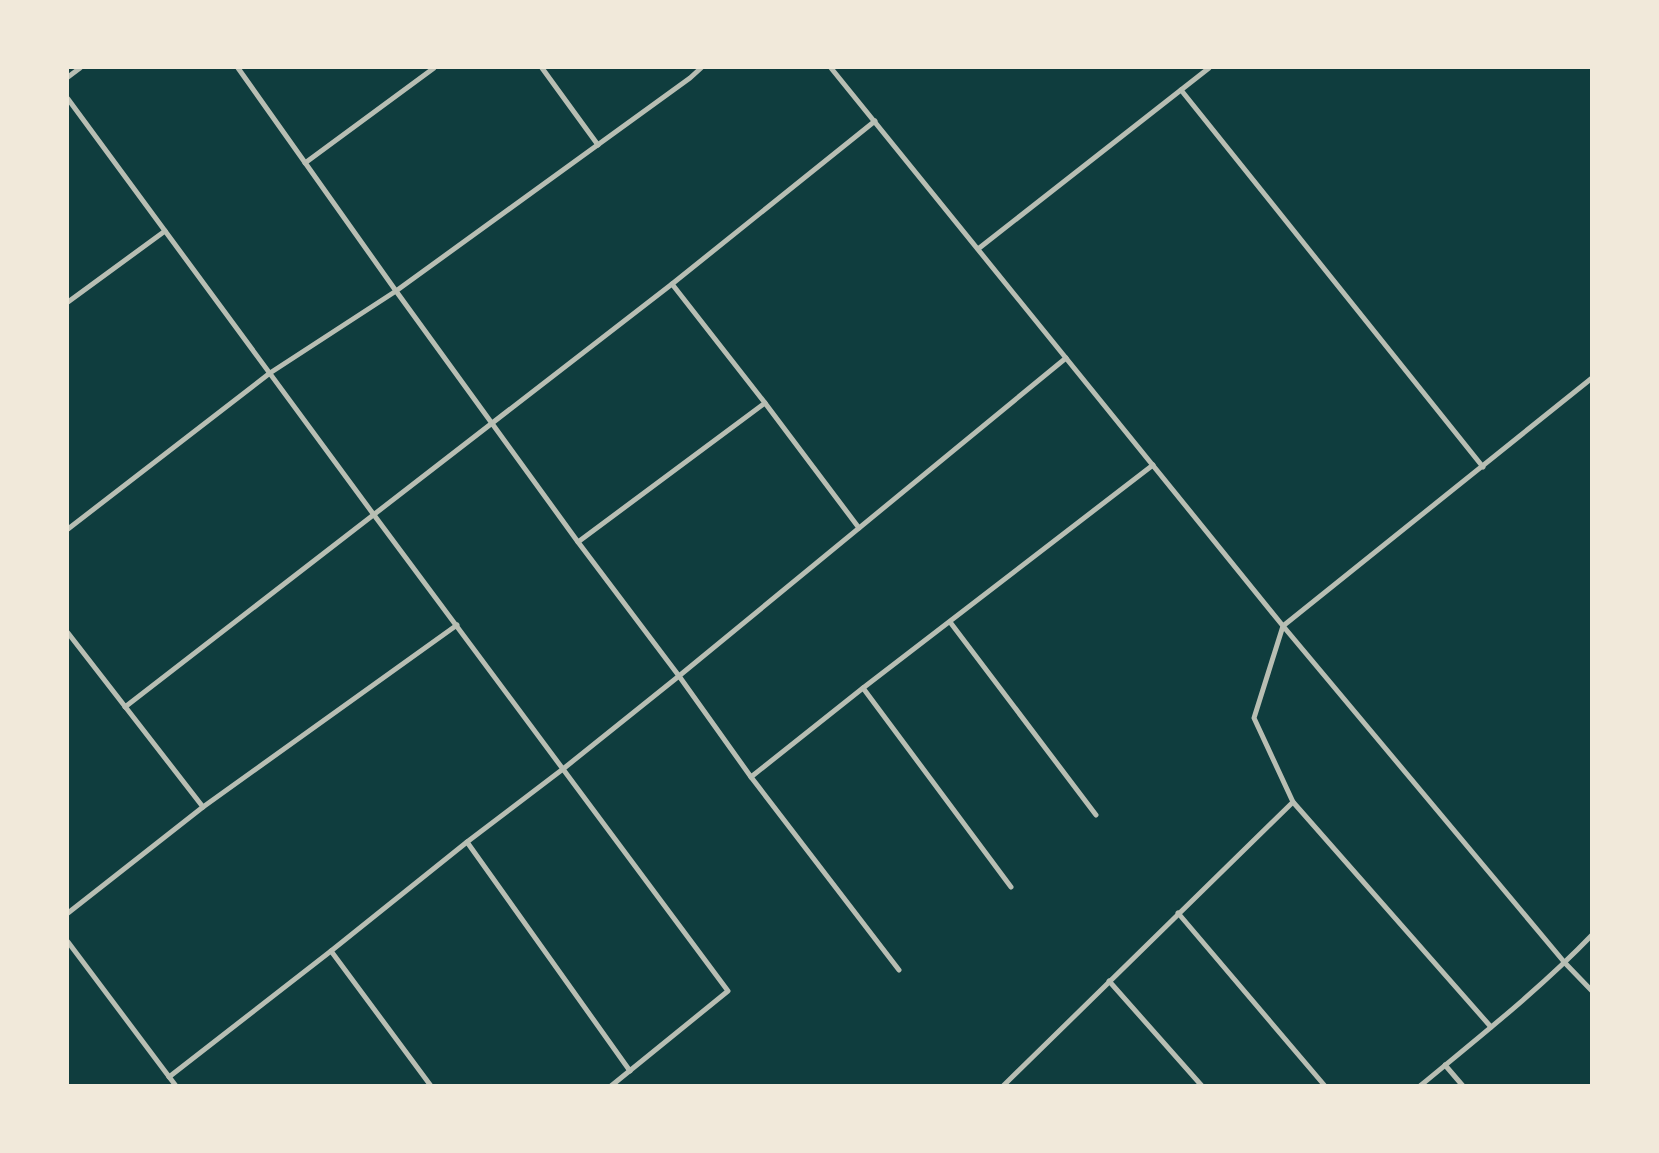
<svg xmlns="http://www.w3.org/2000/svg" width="1659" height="1153" font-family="'Work Sans',sans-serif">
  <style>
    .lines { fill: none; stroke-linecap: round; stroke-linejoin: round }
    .minor { stroke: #b8beb3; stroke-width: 5 }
  </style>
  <rect width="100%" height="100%" fill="#0f3d3e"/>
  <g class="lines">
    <g class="minor">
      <path d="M238 68 396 291 578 542 679 676 751 777 863 688"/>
      <path d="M542 68 598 145"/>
      <path d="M831 68 1283 626 1565 963 1592 991"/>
      <path d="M68 77 80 68"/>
      <path d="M1181 90 1483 467"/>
      <path d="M68 99 374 515 728 991 611 1086"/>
      <path d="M305 163 434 68"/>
      <path d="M978 249 1209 68"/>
      <path d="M68 302 165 231"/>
      <path d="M765 403 859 528"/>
      <path d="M68 529 270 373 396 291 690 78 701 68"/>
      <path d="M578 542 765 403 672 284"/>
      <path d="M950 622 1096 815"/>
      <path d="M68 633 203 807"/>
      <path d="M125 707 672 284 875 121"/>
      <path d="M751 777 899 970"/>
      <path d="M467 842 630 1071"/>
      <path d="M1011 887 863 688 1153 465"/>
      <path d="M68 913 203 807 457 625"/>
      <path d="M1178 913 1325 1086"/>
      <path d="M68 942 176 1086"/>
      <path d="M331 951 431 1086"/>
      <path d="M1109 981 1202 1086"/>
      <path d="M1491 1027 1293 802 1254 718 1283 626 1592 378"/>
      <path d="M1445 1065 1463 1086"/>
      <path d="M169 1077 331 951 467 842 563 769 679 676 1066 358"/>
      <path d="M1003 1086 1293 802"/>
      <path d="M1420 1086C1479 1037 1539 990 1592 935"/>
    </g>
  </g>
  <rect width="1659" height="1153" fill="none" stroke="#f1e9da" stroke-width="138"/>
</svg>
